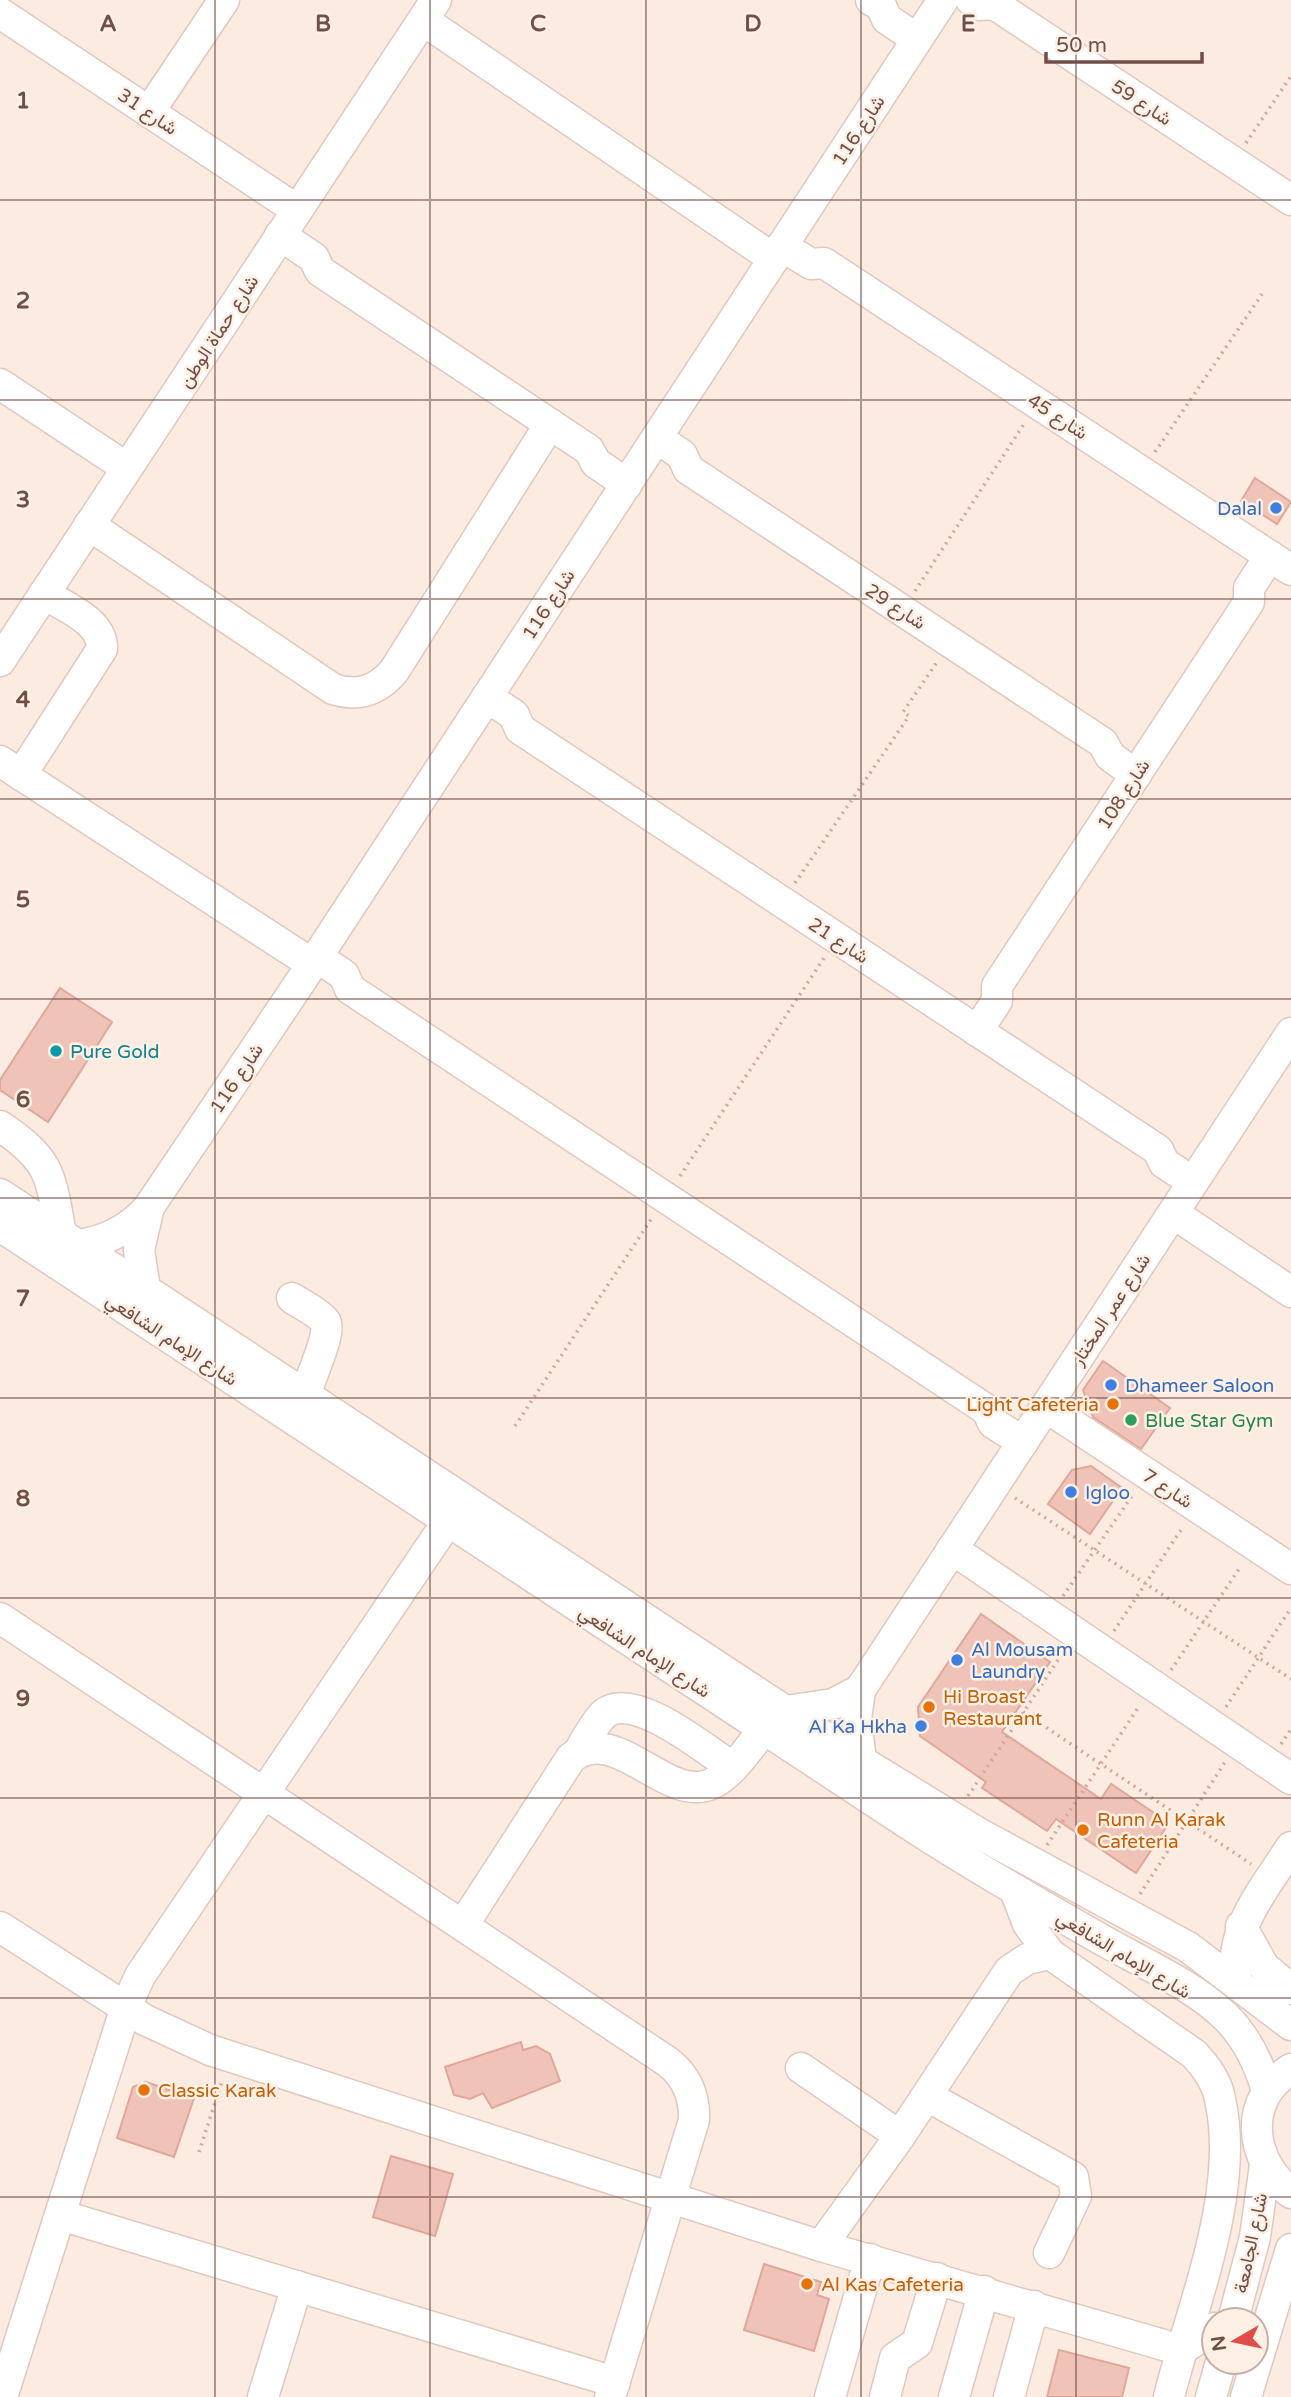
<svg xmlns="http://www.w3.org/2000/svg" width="1291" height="2397" font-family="'Varela Round',Vazirmatn,sans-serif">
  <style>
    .building { fill: #f0c3b8; stroke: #e1a799; stroke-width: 2 }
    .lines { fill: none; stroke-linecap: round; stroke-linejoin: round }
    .minor-casing { stroke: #e1c8bf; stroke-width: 33 }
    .path { stroke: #d4a79c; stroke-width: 3.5; stroke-dasharray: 2 5; stroke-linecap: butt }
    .minor { stroke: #fff; stroke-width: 30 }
    .grid { fill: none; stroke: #714f48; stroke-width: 2; stroke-opacity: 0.55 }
    .shop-dot { fill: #3f7fe0; stroke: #fef0e5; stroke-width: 2.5 }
    .culture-dot { fill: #0f9aa8; stroke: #fef0e5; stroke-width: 2.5 }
    .food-dot { fill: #e8710a; stroke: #fef0e5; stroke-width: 2.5 }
    .leisure-dot { fill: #2e9e5b; stroke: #fef0e5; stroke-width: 2.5 }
    .labels { text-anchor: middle; stroke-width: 5; stroke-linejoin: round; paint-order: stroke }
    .street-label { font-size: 19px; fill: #714f48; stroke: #fef0e5 }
    .shop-label { font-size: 19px; fill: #366cbe; stroke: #fef0e5; text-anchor: start }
    .culture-label { font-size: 19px; fill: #0d838f; stroke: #fef0e5; text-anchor: start }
    .food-label { font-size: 19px; fill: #c56008; stroke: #fef0e5; text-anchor: start }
    .leisure-label { font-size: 19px; fill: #27864d; stroke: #fef0e5; text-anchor: start }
    .grid-label { font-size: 23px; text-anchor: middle; font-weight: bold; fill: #714f48; stroke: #fef0e5; stroke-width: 5; stroke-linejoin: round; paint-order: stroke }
  </style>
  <rect width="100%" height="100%" fill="#fbebe0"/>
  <g class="building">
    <path d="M1255 478 1291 502 1277 524 1241 501Z"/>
    <path d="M60 988 112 1022 48 1122 0 1090V1080Z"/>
    <path d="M1103 1361 1170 1408 1141 1449 1093 1417 1083 1390Z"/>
    <path d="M1091 1466 1122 1488 1090 1534 1048 1504 1072 1470Z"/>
    <path d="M981 1614 1050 1662 1002 1732 1101 1799 1111 1784 1169 1823 1136 1873 1056 1819 1047 1831 982 1788 986 1782 920 1736 918 1707Z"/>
    <path d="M521 2042 523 2050 536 2046 550 2054 560 2081 492 2108 483 2093 470 2099 454 2095 445 2067Z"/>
    <path d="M146 2082 194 2098 174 2157 117 2138 133 2087Z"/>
    <path d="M391 2156 453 2174 435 2236 373 2217Z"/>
    <path d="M764 2264 821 2282 817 2295 829 2299 814 2351 744 2330Z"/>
    <path d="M1059 2350 1129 2368 1122 2397H1047Z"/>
  </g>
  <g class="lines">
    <defs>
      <g id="minor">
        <path d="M871 0 881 6 887 19 917 39"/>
        <path d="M971 0 979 5 994 4 1291 200"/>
        <path d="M0 13 297 210"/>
        <path d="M423 20 774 259"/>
        <path d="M149 112 224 0"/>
        <path d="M280 235 314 258 320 271 589 450 596 463 627 484"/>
        <path d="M782 246 811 264 824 263 1291 570"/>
        <path d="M0 384 127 468"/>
        <path d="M657 438 682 455 688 469 1103 743 1110 756 1136 775"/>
        <path d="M89 525 333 689C358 697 377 691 394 671L550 424"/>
        <path d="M0 661 436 0"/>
        <path d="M487 697 514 715 520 729 1158 1150 1164 1163 1193 1182"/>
        <path d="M0 761 312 964"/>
        <path d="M21 775 102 649C103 621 65 607 44 594"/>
        <path d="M317 957 344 975 350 989 987 1410 993 1423 1023 1442"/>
        <path d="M977 1031 997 1001V986L1249 602V588L1270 556"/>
        <path d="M0 1126C52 1161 50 1175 61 1234"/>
        <path d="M0 1194 861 1761 980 1834 1188 1947 1291 2025"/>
        <path d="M1173 1213 1291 1292"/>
        <path d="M0 1226 907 1823C971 1865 1037 1903 1104 1941 1143 1963 1194 1986 1226 2017 1247 2038 1259 2063 1267 2091"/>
        <path d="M78 1245C107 1241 130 1229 149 1207L317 957 943 0"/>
        <path d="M145 1289 139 1250 149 1207"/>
        <path d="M292 1298C302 1305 317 1311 325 1321 333 1331 309 1379 306 1394"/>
        <path d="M1046 1407 1291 1569"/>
        <path d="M952 1549 1291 1779"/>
        <path d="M0 1618 668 2062C687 2077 695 2096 694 2120L610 2397"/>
        <path d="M786 1711 833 1704 860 1690"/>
        <path d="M580 1750C587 1738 595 1722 605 1713 635 1691 704 1749 731 1766"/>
        <path d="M861 1761 856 1719 860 1690 1291 1033"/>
        <path d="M1015 1890 1028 1924 1050 1954 1194 2054C1206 2067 1217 2081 1220 2099 1241 2193 1191 2307 1169 2397"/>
        <path d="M463 1925 571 1758C615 1721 667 1804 711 1784 732 1775 750 1746 764 1729"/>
        <path d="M1241 1926 1264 1967 1291 1989"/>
        <path d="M0 1927 145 2020 210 2050 821 2246 1181 2350 1214 2328"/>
        <path d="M1237 1983C1227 1930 1264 1890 1291 1847"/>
        <path d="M801 2068 900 2136"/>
        <path d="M1291 2069C1242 2100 1249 2160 1291 2193"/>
        <path d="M927 2096 1073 2177 1076 2196 1049 2253"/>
        <path d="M60 2215 615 2382"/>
        <path d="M821 2246 900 2136 1009 1971 1027 1959 1050 1954"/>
        <path d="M1233 2320 1255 2237 1265 2165"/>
        <path d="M2 2397 126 2007 140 1976 448 1521"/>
        <path d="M263 2397 297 2286"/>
        <path d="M830 2397 870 2259"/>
        <path d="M885 2397 895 2358 917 2343 937 2278"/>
        <path d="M954 2397 984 2291"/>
        <path d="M1009 2397 1034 2306"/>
        <path d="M1211 2397 1221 2362"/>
        <path d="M1246 2397 1291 2249"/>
      </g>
    </defs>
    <use href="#minor" class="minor-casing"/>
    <g class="path">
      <path d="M1246 143 1291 76"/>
      <path d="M1155 452 1262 294"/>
      <path d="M915 591 1024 424"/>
      <path d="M795 883 909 716 903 712 937 662"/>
      <path d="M680 1176 824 958"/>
      <path d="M515 1426 652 1218"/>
      <path d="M1015 1498 1291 1679"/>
      <path d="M1063 1596 1134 1493"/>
      <path d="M1114 1631 1183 1527"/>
      <path d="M1171 1670 1241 1566"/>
      <path d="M1226 1707 1291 1608"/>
      <path d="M1023 1712 1251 1864"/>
      <path d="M1281 1744 1291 1729"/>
      <path d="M968 1796 1062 1654"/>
      <path d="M1047 1845 1140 1705"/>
      <path d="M1140 1894 1225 1762"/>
      <path d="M199 2152 222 2081"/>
    </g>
    <use href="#minor" class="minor"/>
  </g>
  <path class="grid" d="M215 0V2397M430 0V2397M646 0V2397M861 0V2397M1076 0V2397M0 200H1291M0 400H1291M0 599H1291M0 799H1291M0 999H1291M0 1198H1291M0 1398H1291M0 1598H1291M0 1798H1291M0 1998H1291M0 2197H1291"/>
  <g class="shop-dot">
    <circle cx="1276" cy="508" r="7"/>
    <circle cx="1111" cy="1385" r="7"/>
    <circle cx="1071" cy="1492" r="7"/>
    <circle cx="957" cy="1660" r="7"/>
    <circle cx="921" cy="1726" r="7"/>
  </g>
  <circle class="culture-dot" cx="56" cy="1051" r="7"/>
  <g class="food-dot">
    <circle cx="1113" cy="1404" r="7"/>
    <circle cx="929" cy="1707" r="7"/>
    <circle cx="1083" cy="1830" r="7"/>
    <circle cx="144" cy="2090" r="7"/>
    <circle cx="807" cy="2284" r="7"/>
  </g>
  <circle class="leisure-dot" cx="1131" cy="1420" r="7"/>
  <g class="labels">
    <g class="street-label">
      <text transform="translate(1142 102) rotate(33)" y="7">شارع 59</text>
      <text transform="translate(148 111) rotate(34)" y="7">شارع 31</text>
      <text transform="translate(858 130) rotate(-57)" y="7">شارع 116</text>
      <text transform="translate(218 331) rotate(-57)" y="7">شارع حماة الوطن</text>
      <text transform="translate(1058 416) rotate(33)" y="7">شارع 45</text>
      <text transform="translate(548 604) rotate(-57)" y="7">شارع 116</text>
      <text transform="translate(896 606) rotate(33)" y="7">شارع 29</text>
      <text transform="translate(1123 794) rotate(-57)" y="7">شارع 108</text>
      <text transform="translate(839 940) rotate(33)" y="7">شارع 21</text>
      <text transform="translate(236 1078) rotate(-56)" y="7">شارع 116</text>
      <text transform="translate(1110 1309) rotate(-57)" y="7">شارع عمر المختار</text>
      <text transform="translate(172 1339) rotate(33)" y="7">شارع الإمام الشافعي</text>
      <text transform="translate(1168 1488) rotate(33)" y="7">شارع 7</text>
      <text transform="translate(645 1651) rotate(33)" y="7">شارع الإمام الشافعي</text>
      <text transform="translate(1124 1954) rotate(31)" y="7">شارع الإمام الشافعي</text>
      <text transform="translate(1250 2243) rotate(-78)" y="7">شارع الجامعة</text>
    </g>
    <g class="shop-label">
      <text x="1262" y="515" text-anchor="end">Dalal</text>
      <text x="1125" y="1392">Dhameer Saloon</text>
      <text x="1085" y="1499">Igloo</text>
      <text x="971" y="1656">Al Mousam<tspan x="971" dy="22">Laundry</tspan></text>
      <text x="907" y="1733" text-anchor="end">Al Ka Hkha</text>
    </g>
    <g class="culture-label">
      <text x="70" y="1058">Pure Gold</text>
    </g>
    <g class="food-label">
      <text x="1099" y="1411" text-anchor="end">Light Cafeteria</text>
      <text x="943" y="1703">Hi Broast<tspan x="943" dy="22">Restaurant</tspan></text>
      <text x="1097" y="1826">Runn Al Karak<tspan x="1097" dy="22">Cafeteria</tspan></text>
      <text x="158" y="2097">Classic Karak</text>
      <text x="821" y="2291">Al Kas Cafeteria</text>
    </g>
    <g class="leisure-label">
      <text x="1145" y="1427">Blue Star Gym</text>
    </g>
  </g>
  <g class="grid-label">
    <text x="108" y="31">A</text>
    <text x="323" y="31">B</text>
    <text x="538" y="31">C</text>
    <text x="753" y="31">D</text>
    <text x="968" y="31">E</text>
    <text x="23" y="108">1</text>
    <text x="23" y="308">2</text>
    <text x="23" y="507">3</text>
    <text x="23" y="707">4</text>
    <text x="23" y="907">5</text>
    <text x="23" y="1107">6</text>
    <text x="23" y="1306">7</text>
    <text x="23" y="1506">8</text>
    <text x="23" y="1706">9</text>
  </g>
  <g transform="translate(1235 2341) rotate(261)"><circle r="33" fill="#fef0e5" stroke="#c6b0a6" stroke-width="2"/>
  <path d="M0-5L12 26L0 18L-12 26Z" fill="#e24c48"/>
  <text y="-10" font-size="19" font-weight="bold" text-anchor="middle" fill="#714f48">N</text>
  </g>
  <path d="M1046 52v10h156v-10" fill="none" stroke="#714f48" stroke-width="3.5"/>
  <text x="1056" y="52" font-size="21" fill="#714f48" stroke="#fef0e5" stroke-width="5" paint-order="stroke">50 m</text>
</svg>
